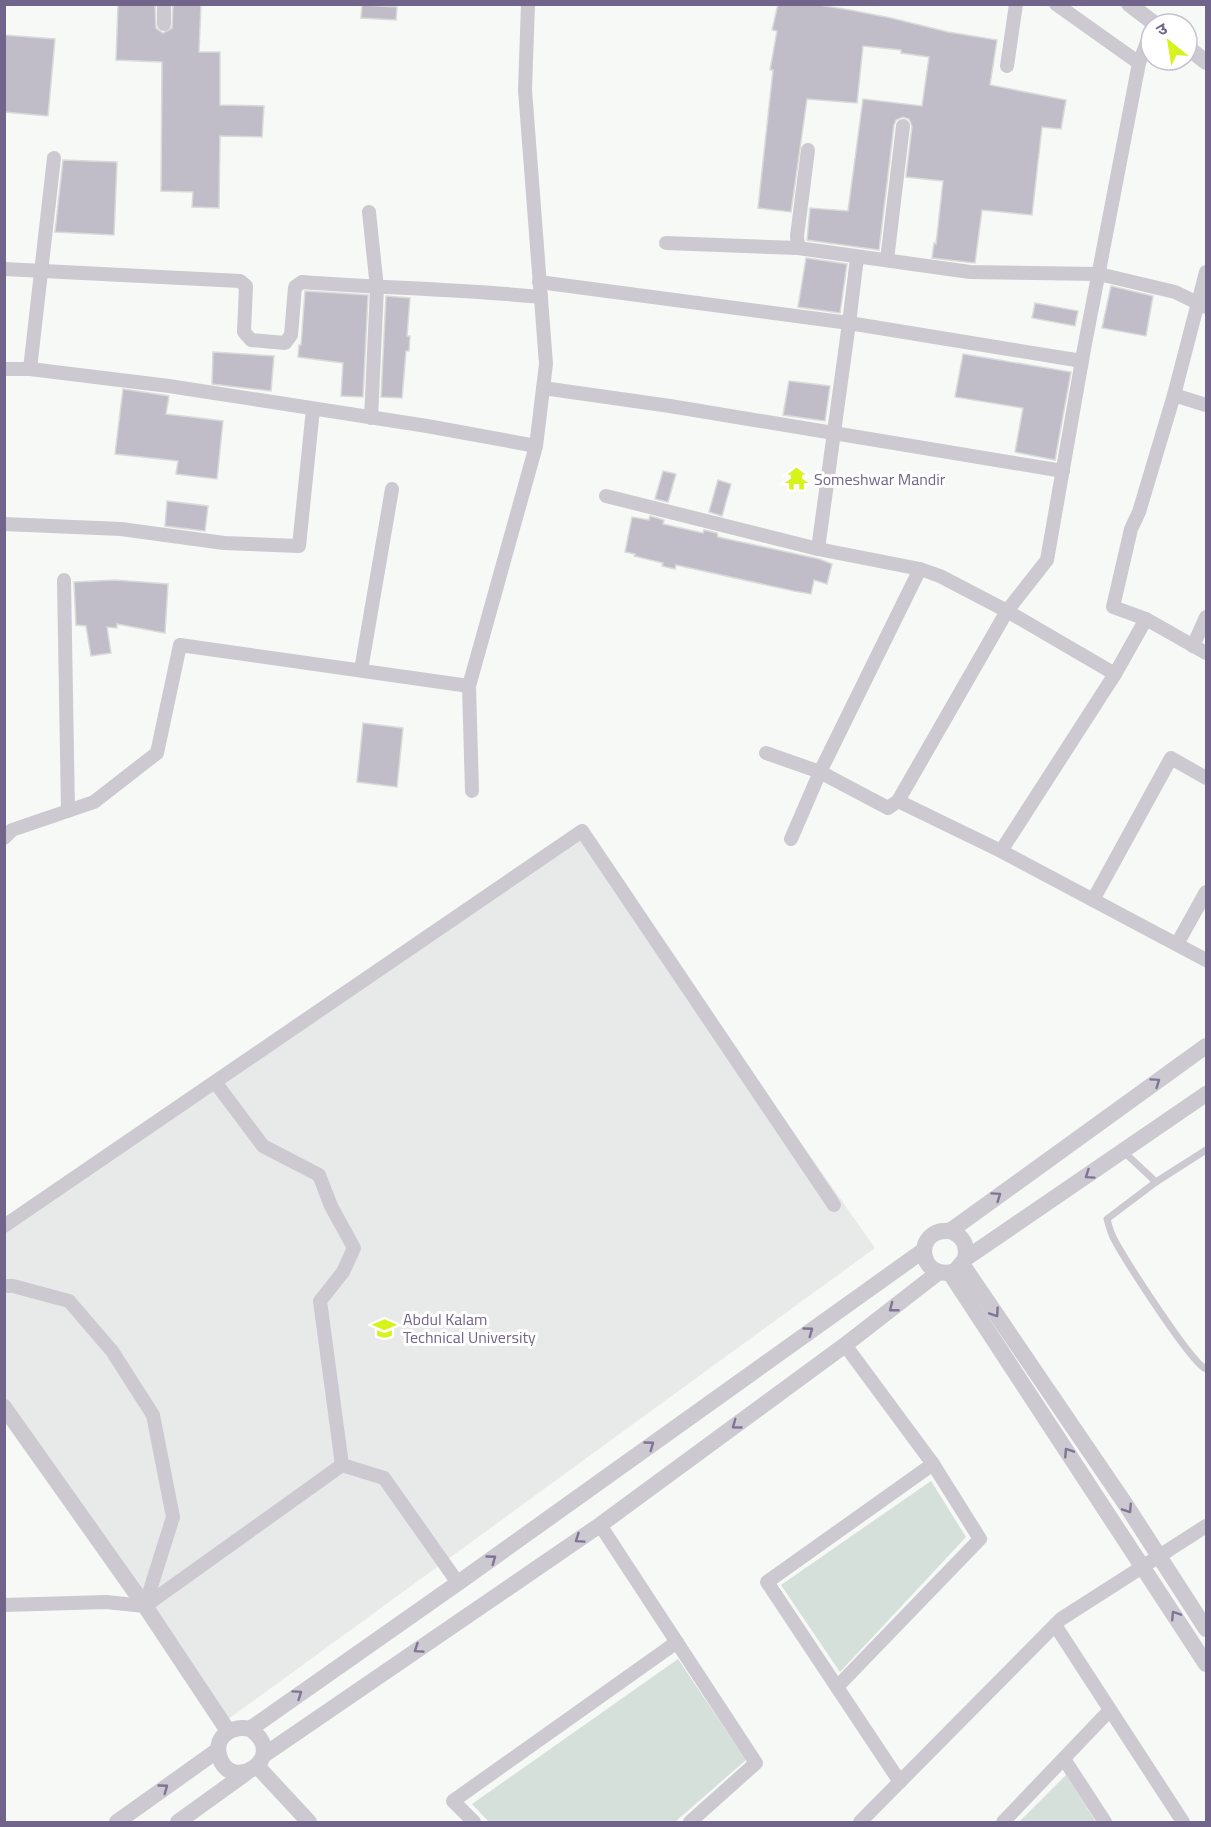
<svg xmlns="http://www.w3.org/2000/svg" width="1211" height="1827" font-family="'Titillium Web','Noto Sans Devanagari',sans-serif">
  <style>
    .built { fill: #e8eaea }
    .green { fill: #d5e0da }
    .building { fill: #c0bcc8; stroke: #d9dbd9; stroke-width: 1.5 }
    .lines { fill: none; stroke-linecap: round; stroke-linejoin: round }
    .service { stroke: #ccc9d1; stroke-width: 7 }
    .minor { stroke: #ccc9d1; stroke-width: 14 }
    .tertiary { stroke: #ccc9d1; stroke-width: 16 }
    .oneway { stroke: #807496 }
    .labels { text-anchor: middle; stroke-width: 6; stroke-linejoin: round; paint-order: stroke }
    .poi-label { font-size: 16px; fill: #72658b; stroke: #fff; text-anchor: start }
  </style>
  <rect width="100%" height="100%" fill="#f7f9f7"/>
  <path class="built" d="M582 831 875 1248 223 1723 5 1408 4 1226Z"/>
  <g class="green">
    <path d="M931 1481 966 1537 840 1672 781 1585Z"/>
    <path d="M678 1659 746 1760 675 1822H489L472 1804Z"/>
    <path d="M1066 1775 1096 1822H1019Z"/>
  </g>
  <g class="building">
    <path d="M118 4H155L156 28 163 33 172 28 173 4H201L199 52H220V105L264 106 262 137 220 136 219 208 192 207 193 192 161 191 162 62 116 60Z"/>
    <path d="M778 4H813L850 10 891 18 948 32 997 40 990 85 1066 100 1061 129 1042 127 1032 215 982 210 975 263 932 258 934 243 936 244 943 181 906 177 912 126 909 119 903 117 896 120 894 125 879 250 807 240 810 208 848 211 863 99 922 106 929 57 901 53V50L863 46 857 103 807 99 791 212 758 208 773 70H770L777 31 772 30Z"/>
    <path d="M362 5 397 7 396 20 361 18Z"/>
    <path d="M4 35 55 39 48 116 4 112Z"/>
    <path d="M63 160 117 162 114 235 55 232Z"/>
    <path d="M806 258 847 264 840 313 798 307Z"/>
    <path d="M1111 286 1153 296 1146 336 1102 328Z"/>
    <path d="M305 291 368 295 363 397 341 396 343 363 298 357 299 345H301Z"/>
    <path d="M386 296 410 298 407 336H410L409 351H406L402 398 381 397Z"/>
    <path d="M1035 303 1078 311 1075 326 1032 318Z"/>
    <path d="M213 352 274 356 271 391 212 384Z"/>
    <path d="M963 354 1071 372 1055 460 1015 452 1023 408 955 397Z"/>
    <path d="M789 381 830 386 825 421 783 415Z"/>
    <path d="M123 389 169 396 166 414 223 421 217 479 176 474 178 461 115 454Z"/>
    <path d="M663 471 676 474 668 502 655 499Z"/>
    <path d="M718 480 731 484 722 516 709 512Z"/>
    <path d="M167 501 208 506 205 531 165 526Z"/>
    <path d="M650 516 664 520 663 524 703 533 704 530 717 533 718 537 819 559 832 564 827 584 814 580 811 594 794 591 676 565 675 569 662 566 663 563 634 556 635 554 625 552 632 517 649 520Z"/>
    <path d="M115 580 168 584 165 633 117 624V628L107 627 111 653 91 656 86 626 76 625 74 582Z"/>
    <path d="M363 723 403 728 397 787 357 782Z"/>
  </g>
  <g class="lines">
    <g class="service">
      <path d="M1206 1150 1156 1182 1107 1219C1109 1227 1111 1234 1115 1241 1126 1261 1191 1363 1206 1369"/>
      <path d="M1124 1152 1156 1182"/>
    </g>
    <g class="minor">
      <path d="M164 24V4"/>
      <path d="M1139 63 1151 32"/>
      <path d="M1007 66 1016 4"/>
      <path d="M369 212 377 288 371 418"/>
      <path d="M666 243 798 248 970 272 1099 274 1175 292 1206 307"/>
      <path d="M798 248 797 236 808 150"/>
      <path d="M887 260 903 126"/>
      <path d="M4 269 240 281 246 286 244 332 251 340 285 343 291 335 295 287 302 282C381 288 461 289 541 297"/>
      <path d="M1206 272 1174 395 1139 512 1131 529 1113 607 1146 619 1206 653"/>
      <path d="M539 282 849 323 857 258"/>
      <path d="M4 369H30L169 386 427 426 536 446"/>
      <path d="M30 369 54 158"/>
      <path d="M543 388 670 406 1063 471"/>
      <path d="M1174 395 1206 405"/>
      <path d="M606 496 818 549 920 569 940 576 1007 611 1115 674 1146 619"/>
      <path d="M4 524 121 529 224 543 299 546 313 409"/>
      <path d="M818 549 849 323 1082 361"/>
      <path d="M920 569 820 772 888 808 898 801 1007 611 1047 560 1084 349 1139 63 1056 4"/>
      <path d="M64 580 68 811"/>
      <path d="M1193 646 1206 617"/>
      <path d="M361 670 392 489"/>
      <path d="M469 686 472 791"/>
      <path d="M766 753 820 772 791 839"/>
      <path d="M898 801 1001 851 1206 960"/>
      <path d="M4 838 12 830 94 802 157 753 180 645 469 686 536 446 546 364 525 90 528 4"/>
      <path d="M1001 851 1115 674"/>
      <path d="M1093 900 1171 758 1206 778"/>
      <path d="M1177 944 1206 892"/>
      <path d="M215 1082 263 1146 319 1175 331 1206 354 1248 343 1272 320 1301 342 1465 384 1478 458 1583"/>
      <path d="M4 1226 582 831 834 1205"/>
      <path d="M4 1286H13L69 1301 112 1351 153 1415 173 1517 145 1606"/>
      <path d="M600 1525 756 1763 690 1822"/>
      <path d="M4 1605 106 1602 145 1606 342 1465"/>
      <path d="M1055 1625 1183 1822"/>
      <path d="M837 1687 980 1539 933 1464 845 1345"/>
      <path d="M1064 1759 1105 1822"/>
      <path d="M900 1782 767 1582 933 1464"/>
      <path d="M474 1822 453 1801 677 1642"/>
      <path d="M860 1822 1061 1619 1206 1526"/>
      <path d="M1003 1822 1110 1710"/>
    </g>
    <g class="tertiary">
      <path d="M1129 4 1155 24"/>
      <path d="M1187 47 1206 62"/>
      <path d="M950 1231C963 1236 968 1245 965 1259L955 1271C919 1283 911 1228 950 1231L1206 1046"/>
      <path d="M965 1259 1206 1094"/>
      <path d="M962 1264 1126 1505 1206 1629"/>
      <path d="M950 1273 1206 1664"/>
      <path d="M4 1407 145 1606 228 1731"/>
      <path d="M250 1729C291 1757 229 1796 219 1755 214 1735 234 1725 250 1729L458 1583 924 1250"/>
      <path d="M264 1755 600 1525 845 1345 939 1272"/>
      <path d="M257 1766 309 1822"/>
      <path d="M117 1822 218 1750"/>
      <path d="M178 1822 246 1773"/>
    </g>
  </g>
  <defs><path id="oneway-chevron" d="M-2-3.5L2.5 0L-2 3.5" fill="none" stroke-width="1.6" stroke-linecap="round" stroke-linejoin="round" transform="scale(1.5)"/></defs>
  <g class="oneway">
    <use href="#oneway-chevron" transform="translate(1156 1082) rotate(-35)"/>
    <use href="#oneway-chevron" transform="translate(1089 1175) rotate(146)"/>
    <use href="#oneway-chevron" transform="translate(997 1196) rotate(-35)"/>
    <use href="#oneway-chevron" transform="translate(893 1308) rotate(142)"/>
    <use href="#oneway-chevron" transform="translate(995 1313) rotate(56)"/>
    <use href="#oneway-chevron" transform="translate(809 1331) rotate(-36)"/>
    <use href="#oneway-chevron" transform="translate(736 1425) rotate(144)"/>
    <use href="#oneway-chevron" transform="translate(650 1445) rotate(-36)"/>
    <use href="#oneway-chevron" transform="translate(1068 1452) rotate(-123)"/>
    <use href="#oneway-chevron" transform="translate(1128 1509) rotate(57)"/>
    <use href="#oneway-chevron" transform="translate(579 1539) rotate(146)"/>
    <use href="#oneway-chevron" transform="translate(492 1559) rotate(-36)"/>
    <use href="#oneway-chevron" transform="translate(1175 1615) rotate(-123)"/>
    <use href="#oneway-chevron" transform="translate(418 1649) rotate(146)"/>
    <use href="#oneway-chevron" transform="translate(298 1694) rotate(-35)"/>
    <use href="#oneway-chevron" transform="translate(164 1788) rotate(-36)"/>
  </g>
  <defs>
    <symbol id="temple-bare" viewBox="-9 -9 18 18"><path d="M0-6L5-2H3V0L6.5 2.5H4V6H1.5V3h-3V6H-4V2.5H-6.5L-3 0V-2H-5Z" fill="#d6f31c" stroke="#fff" stroke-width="2.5" paint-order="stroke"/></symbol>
    <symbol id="university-bare" viewBox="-9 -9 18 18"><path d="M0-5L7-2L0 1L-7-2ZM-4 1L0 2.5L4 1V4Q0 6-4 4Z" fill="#d6f31c" stroke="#fff" stroke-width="2.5" paint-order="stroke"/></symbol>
  </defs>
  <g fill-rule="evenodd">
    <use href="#temple-bare" x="780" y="462" width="33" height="33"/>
    <use href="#university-bare" x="368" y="1312" width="33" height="33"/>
  </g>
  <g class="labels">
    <g class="poi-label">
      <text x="814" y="485">Someshwar Mandir</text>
      <text x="403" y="1325">Abdul Kalam<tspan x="403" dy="18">Technical University</tspan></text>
    </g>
  </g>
  <rect width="1211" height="1827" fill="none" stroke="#72658b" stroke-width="12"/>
  <g transform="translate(1169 42) rotate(330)"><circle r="28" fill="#ffffff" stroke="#c7c1d1" stroke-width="1.5"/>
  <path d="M0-4.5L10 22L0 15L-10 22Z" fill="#d6f31c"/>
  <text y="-9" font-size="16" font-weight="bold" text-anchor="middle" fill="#72658b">उ</text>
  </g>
</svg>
